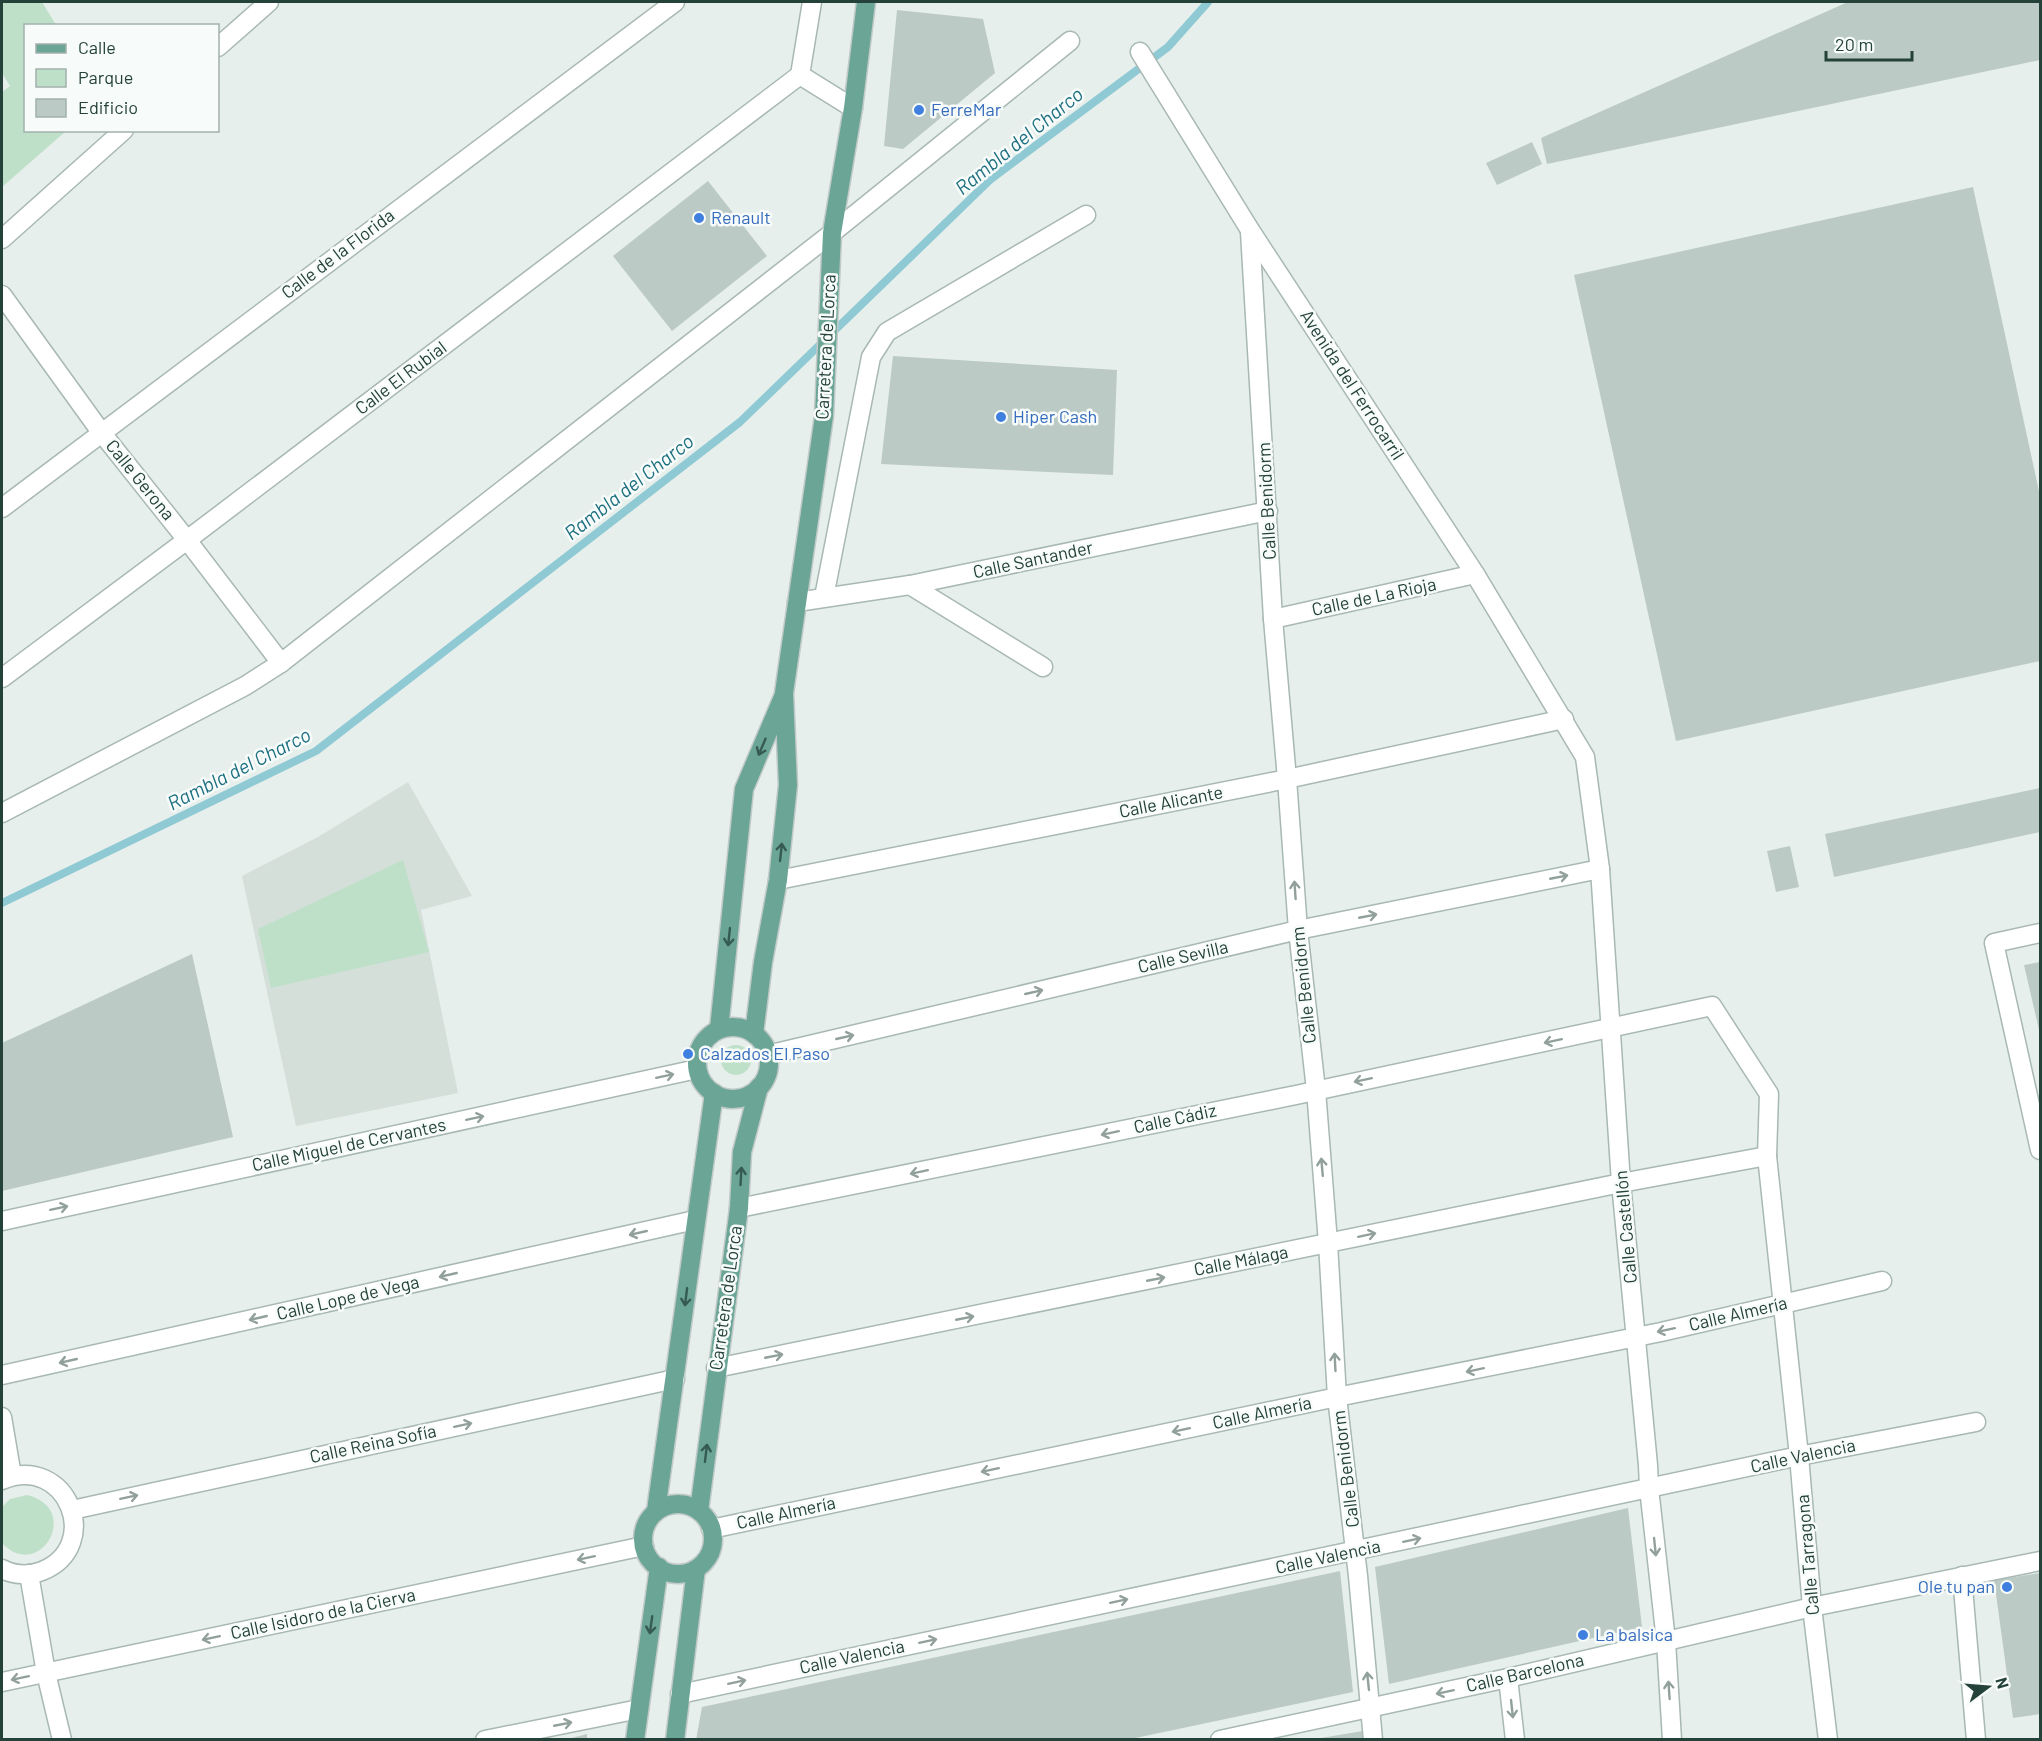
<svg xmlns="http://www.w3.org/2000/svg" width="2042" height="1741" font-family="Barlow,sans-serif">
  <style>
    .built { fill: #d4dfda }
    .green { fill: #bfe0c8 }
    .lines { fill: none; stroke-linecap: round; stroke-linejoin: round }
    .stream { stroke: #8ec9d4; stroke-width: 8 }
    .building { fill: #bbcac4 }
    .minor-casing { stroke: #a8b8b2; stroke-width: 21 }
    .major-casing { stroke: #c2cac8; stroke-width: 21 }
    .minor { stroke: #fff; stroke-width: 18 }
    .major { stroke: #6aa596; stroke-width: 18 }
    .oneway { stroke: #365b51 }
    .oneway2 { stroke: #92a09c }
    .shop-dot { fill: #3f7fe0; stroke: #f7fbf9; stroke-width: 2 }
    .labels { text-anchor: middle; stroke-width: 5; stroke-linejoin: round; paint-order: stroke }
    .shop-label { font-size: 18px; fill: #366cbe; stroke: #f7fbf9; text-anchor: start }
    .street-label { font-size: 18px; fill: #24423a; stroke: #f7fbf9 }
    .water-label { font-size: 20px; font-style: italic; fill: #1c6f80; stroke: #f7fbf9 }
  </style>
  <rect width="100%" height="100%" fill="#e6efeb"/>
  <path class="built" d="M408 782 472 896 421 910 458 1093 296 1126 242 876 318 837Z"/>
  <g class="green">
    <path d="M2 2H42L56 25 26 26V130L66 131 2 187V92L10 86 2 73Z"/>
    <path d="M403 860 429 952 271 988 258 929Z"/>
    <circle cx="736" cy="1060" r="15"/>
    <path d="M27 1495C83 1509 39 1583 2 1543V1507L10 1499Z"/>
  </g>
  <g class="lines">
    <path class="stream" d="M2 903 316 751 740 422 991 179 1168 47 1208 2"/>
  </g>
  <g class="building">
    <path d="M1848 2H2040V60L1547 164 1541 138Z"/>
    <path d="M897 10 983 19 995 73 903 149 884 146Z"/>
    <path d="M1532 142 1542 164 1497 185 1486 163Z"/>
    <path d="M708 181 767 256 672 331 613 256Z"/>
    <path d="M1973 187 2040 496V661L1676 741 1574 275Z"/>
    <path d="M893 356 1117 370 1113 475 881 464Z"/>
    <path d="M2040 788V832L1834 877 1825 834Z"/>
    <path d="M1790 846 1799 887 1776 892 1767 851Z"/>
    <path d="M192 954 233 1137 2 1191V1043Z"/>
    <path d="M2040 962V1034L2024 965Z"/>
    <path d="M1628 1508 1642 1627 1389 1684 1375 1567Z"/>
    <path d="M1340 1571 1353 1692 1126 1740H696L702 1707Z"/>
    <path d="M2040 1573V1714L2013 1718 1994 1580Z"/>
    <path d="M1363 1731 1364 1740H1321V1738Z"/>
    <path d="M587 1734V1740H568V1739Z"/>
  </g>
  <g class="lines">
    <defs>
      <g id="minor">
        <path d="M218 47 269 2"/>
        <path d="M1140 52 1250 230 1475 574 1585 757 1600 869 1621 1183 1648 1465 1649 1488 1666 1641 1672 1740"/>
        <path d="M800 75 812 2"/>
        <path d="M800 75 853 108"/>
        <path d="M1250 232 1273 619 1287 779 1298 930 1316 1090 1328 1243 1337 1397 1358 1576 1373 1740"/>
        <path d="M2 239 124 130"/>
        <path d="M2 295 101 432 187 540 281 663"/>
        <path d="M2 508 675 2"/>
        <path d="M910 585 1043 667"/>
        <path d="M824 597 871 357 887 332 1086 215"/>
        <path d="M797 602 910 585 1268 511"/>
        <path d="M1273 619 1475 574"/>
        <path d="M2 678 187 540 800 75"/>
        <path d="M2 813 245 686 281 663 832 233 1070 41"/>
        <path d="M778 880 1287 779 1564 719"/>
        <path d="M2040 933 1994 943 2040 1150"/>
        <path d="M767 1055 1298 930 1600 869"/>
        <path d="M739 1208 1296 1095 1712 1006 1769 1094 1767 1156 1799 1456 1812 1607 1828 1740"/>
        <path d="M2 1221 697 1069"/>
        <path d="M716 1368 1621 1183 1767 1156"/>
        <path d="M2 1375 695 1220"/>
        <path d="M2 1417 12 1476"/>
        <path d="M2 1480C67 1453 104 1546 42 1571 29 1576 14 1575 2 1569"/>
        <path d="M72 1510 675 1379"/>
        <path d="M711 1529 1337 1397 1661 1332 1882 1281"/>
        <path d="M29 1574 46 1673 62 1740"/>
        <path d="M1962 1576 1976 1740"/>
        <path d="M1508 1678 1515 1740"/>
        <path d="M2 1682 644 1546"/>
        <path d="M680 1694 1799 1456 1976 1422"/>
        <path d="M485 1740 639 1709"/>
        <path d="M1220 1740 1508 1678 1812 1607 2040 1561"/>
      </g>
      <g id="major">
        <circle cx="733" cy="1063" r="36"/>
        <path d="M719 1029 744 789 783 697"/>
        <path d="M754 1034 763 962 778 880 788 785 784 693 824 416 832 233 853 108 866 2"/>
        <circle cx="678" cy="1539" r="35"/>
        <path d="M656 1511 714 1093"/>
        <path d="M699 1511 739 1208 742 1152 759 1087"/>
        <path d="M635 1740 659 1567"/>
        <path d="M675 1740 696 1569"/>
      </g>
    </defs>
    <use href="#minor" class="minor-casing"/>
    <use href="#major" class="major-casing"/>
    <use href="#minor" class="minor"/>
    <use href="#major" class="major"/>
  </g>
  <defs><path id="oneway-shaft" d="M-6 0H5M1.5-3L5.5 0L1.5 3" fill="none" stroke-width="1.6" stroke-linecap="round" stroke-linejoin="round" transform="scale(1.5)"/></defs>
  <g class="oneway">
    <use href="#oneway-shaft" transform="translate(762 747) rotate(113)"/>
    <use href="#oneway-shaft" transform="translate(781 852) rotate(-84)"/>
    <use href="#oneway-shaft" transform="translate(729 937) rotate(96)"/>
    <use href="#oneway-shaft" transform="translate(741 1176) rotate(-87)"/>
    <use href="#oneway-shaft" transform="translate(686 1297) rotate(97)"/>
    <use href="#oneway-shaft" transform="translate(706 1453) rotate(-83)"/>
    <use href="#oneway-shaft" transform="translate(651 1625) rotate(98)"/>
  </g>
  <g class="oneway2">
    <use href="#oneway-shaft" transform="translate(1559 877) rotate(-11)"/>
    <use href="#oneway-shaft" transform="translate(1295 890) rotate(-94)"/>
    <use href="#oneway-shaft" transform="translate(1368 916) rotate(-11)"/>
    <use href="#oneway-shaft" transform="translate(1034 992) rotate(-13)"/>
    <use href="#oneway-shaft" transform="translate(845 1037) rotate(-13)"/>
    <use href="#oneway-shaft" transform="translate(1553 1041) rotate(168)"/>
    <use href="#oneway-shaft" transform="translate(665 1076) rotate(-12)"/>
    <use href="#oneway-shaft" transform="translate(1363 1080) rotate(168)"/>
    <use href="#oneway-shaft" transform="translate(475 1118) rotate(-12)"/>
    <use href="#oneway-shaft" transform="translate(1110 1133) rotate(168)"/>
    <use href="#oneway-shaft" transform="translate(1322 1167) rotate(-95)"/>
    <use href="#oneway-shaft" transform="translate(919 1172) rotate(168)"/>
    <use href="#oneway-shaft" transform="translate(59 1208) rotate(-12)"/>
    <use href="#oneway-shaft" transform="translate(638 1233) rotate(167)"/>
    <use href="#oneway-shaft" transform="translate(1367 1235) rotate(-12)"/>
    <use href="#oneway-shaft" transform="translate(448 1275) rotate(167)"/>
    <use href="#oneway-shaft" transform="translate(1156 1279) rotate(-11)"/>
    <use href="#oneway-shaft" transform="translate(258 1318) rotate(167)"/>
    <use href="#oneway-shaft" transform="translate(965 1318) rotate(-11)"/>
    <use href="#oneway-shaft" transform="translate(1666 1330) rotate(168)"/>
    <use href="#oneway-shaft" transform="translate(774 1356) rotate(-11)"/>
    <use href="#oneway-shaft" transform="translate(68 1361) rotate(167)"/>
    <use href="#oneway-shaft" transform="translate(1335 1362) rotate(-93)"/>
    <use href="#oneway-shaft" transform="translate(1475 1370) rotate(168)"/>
    <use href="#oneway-shaft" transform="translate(463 1425) rotate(-12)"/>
    <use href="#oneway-shaft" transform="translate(1181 1430) rotate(168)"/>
    <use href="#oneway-shaft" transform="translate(990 1470) rotate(168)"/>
    <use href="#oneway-shaft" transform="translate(129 1497) rotate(-12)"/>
    <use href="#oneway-shaft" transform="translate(1412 1540) rotate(-12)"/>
    <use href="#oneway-shaft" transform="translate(1655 1547) rotate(84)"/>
    <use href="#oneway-shaft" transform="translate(586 1558) rotate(168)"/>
    <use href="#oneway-shaft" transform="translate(1119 1601) rotate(-12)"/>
    <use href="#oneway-shaft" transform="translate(211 1638) rotate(168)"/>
    <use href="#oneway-shaft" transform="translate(928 1641) rotate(-12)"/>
    <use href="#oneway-shaft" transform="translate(20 1678) rotate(168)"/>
    <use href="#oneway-shaft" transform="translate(1368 1681) rotate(-96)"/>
    <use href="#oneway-shaft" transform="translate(737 1682) rotate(-12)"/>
    <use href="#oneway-shaft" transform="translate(1669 1690) rotate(-94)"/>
    <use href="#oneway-shaft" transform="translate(1445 1692) rotate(168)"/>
    <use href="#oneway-shaft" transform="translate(1512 1709) rotate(84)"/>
    <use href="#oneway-shaft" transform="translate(563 1724) rotate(-11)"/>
  </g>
  <g class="shop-dot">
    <circle cx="919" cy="110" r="6"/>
    <circle cx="699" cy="218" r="6"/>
    <circle cx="1001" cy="417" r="6"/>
    <circle cx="688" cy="1054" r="6"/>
    <circle cx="2007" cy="1587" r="6"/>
    <circle cx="1583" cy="1635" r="6"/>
  </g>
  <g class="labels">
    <g class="shop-label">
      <text x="931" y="116">FerreMar</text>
      <text x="711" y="224">Renault</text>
      <text x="1013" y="423">Hiper Cash</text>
      <text x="700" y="1060">Calzados El Paso</text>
      <text x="1995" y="1593" text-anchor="end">Ole tu pan</text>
      <text x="1595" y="1641">La balsica</text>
    </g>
    <g class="street-label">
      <text transform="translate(338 254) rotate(-37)" y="6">Calle de la Florida</text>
      <text transform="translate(826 347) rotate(-87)" y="6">Carretera de Lorca</text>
      <text transform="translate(401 378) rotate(-37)" y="6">Calle El Rubial</text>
      <text transform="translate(1352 385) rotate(57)" y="6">Avenida del Ferrocarril</text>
      <text transform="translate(140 480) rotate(51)" y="6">Calle Gerona</text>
      <text transform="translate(1267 501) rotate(-93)" y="6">Calle Benidorm</text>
      <text transform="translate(1033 560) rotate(-12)" y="6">Calle Santander</text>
      <text transform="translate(1374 597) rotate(-12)" y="6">Calle de La Rioja</text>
      <text transform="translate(1171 802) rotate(-11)" y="6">Calle Alicante</text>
      <text transform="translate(1183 957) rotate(-13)" y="6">Calle Sevilla</text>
      <text transform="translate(1304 985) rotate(-96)" y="6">Calle Benidorm</text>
      <text transform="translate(1175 1119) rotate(-12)" y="6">Calle Cádiz</text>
      <text transform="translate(349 1145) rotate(-12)" y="6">Calle Miguel de Cervantes</text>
      <text transform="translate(1626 1227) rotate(-95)" y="6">Calle Castellón</text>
      <text transform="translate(1241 1261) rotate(-11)" y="6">Calle Málaga</text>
      <text transform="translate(348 1298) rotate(-13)" y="6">Calle Lope de Vega</text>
      <text transform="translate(726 1298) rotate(-82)" y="6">Carretera de Lorca</text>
      <text transform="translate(1738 1314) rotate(-13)" y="6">Calle Almería</text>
      <text transform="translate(1262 1413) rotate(-12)" y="6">Calle Almería</text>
      <text transform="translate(373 1444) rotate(-12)" y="6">Calle Reina Sofía</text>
      <text transform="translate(1803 1456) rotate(-12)" y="6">Calle Valencia</text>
      <text transform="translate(1346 1469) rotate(-97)" y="6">Calle Benidorm</text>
      <text transform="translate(786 1513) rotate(-12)" y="6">Calle Almería</text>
      <text transform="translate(1808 1555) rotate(-95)" y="6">Calle Tarragona</text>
      <text transform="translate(1328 1557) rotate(-12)" y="6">Calle Valencia</text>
      <text transform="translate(323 1614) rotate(-12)" y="6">Calle Isidoro de la Cierva</text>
      <text transform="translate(852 1657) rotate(-12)" y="6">Calle Valencia</text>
      <text transform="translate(1525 1673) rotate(-13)" y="6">Calle Barcelona</text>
    </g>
    <g class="water-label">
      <text transform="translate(1019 141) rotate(-39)" y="7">Rambla del Charco</text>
      <text transform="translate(629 487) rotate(-38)" y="7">Rambla del Charco</text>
      <text transform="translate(239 769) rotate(-27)" y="7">Rambla del Charco</text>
    </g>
  </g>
  <rect width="2042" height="1741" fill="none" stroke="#24423a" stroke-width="6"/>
  <rect x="24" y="24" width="195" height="108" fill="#f7fbf9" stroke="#a3b1ad" stroke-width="1.5"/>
  <rect x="36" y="44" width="30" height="9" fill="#6aa596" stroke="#a3b1ad" stroke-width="1.5"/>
  <text x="78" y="54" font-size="18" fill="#24423a">Calle</text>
  <rect x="36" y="69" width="30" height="18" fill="#bfe0c8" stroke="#a3b1ad" stroke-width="1.5"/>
  <text x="78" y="84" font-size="18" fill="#24423a">Parque</text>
  <rect x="36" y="99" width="30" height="18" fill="#bbcac4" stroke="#a3b1ad" stroke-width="1.5"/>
  <text x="78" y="114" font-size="18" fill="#24423a">Edificio</text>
  <g transform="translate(1988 1687) rotate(74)" stroke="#f7fbf9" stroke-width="4.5" paint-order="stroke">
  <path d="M0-4.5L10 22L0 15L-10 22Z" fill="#24423a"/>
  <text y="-9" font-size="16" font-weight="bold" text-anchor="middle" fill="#24423a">N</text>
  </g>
  <path d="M1826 51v9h86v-9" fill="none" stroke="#24423a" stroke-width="3"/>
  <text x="1835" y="51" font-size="18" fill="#24423a" stroke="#f7fbf9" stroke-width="4.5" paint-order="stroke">20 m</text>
</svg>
